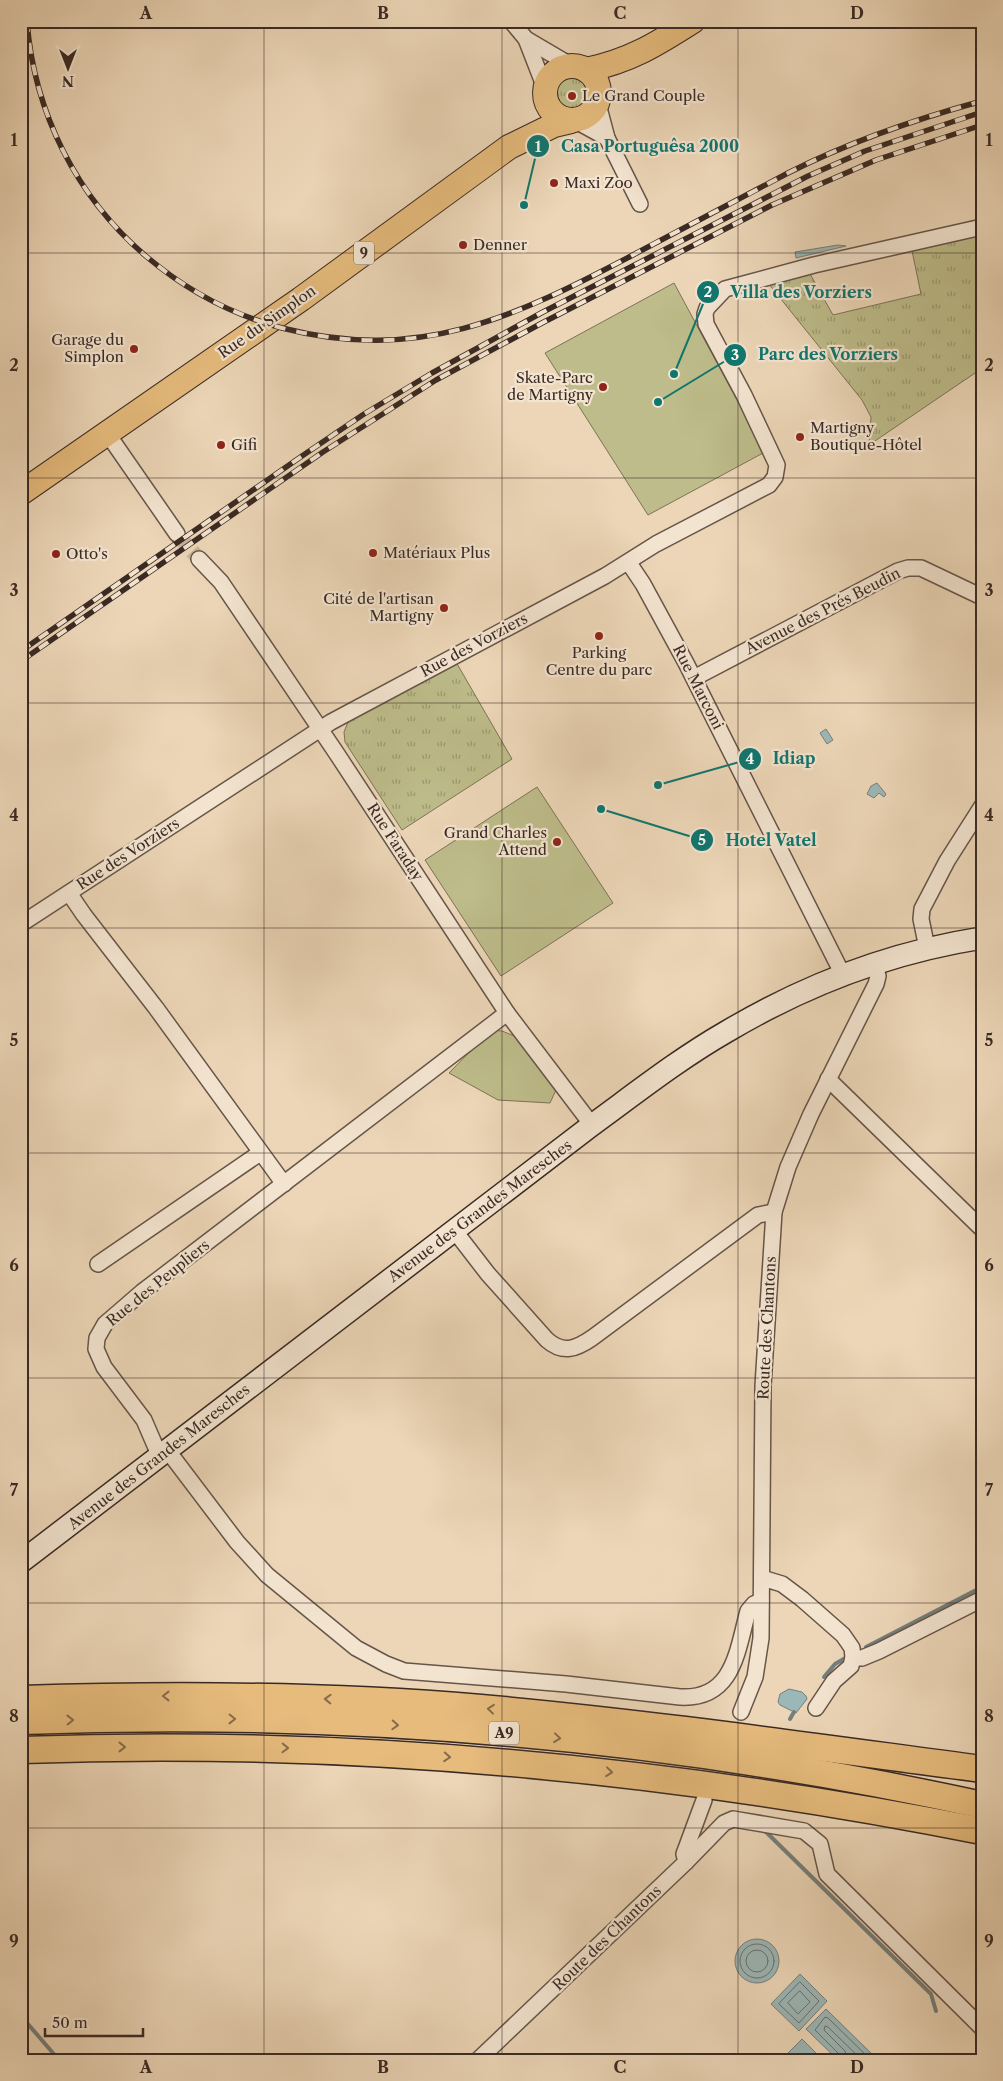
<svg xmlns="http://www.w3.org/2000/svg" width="1003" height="2081" font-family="'Libre Caslon Text',serif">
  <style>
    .grass { fill: url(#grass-tufts); stroke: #7c7357 }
    .park { fill: #bdbc8a; stroke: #7c7357 }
    .water { fill: #9cb7b7; stroke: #757f7c }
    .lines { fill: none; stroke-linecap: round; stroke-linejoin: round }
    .shore { stroke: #6b706e; stroke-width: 1 }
    .stream { stroke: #757f7c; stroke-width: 4 }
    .street-tunnel { stroke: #c8b49a; stroke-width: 15; stroke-dasharray: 15 8; stroke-linecap: butt }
    .street-casing { stroke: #665549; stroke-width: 18 }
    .secondary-casing { stroke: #3a2a24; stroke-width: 24 }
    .primary-casing { stroke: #3a2a24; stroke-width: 26 }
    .highway-casing { stroke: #3a2a24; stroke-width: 29 }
    .street { stroke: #f3e4d0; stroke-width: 15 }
    .secondary { stroke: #f3e4d0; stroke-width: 21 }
    .primary { stroke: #e6bb7c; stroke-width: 24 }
    .highway { stroke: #e6bb7c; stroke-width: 26 }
    .rail-casing { stroke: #3a2a24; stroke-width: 5.5 }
    .rail { stroke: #f3e4d0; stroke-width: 4; stroke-dasharray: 11; stroke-linecap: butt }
    .oneway { stroke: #876b4c }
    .grid { fill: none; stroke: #3a2a24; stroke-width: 1; stroke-opacity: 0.55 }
    .poi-dot { fill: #8f2418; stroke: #f3e4d0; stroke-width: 2 }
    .labels { text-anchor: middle; stroke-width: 4.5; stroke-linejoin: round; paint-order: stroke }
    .shield { fill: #f3e4d0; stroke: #726258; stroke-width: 1 }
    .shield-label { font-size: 14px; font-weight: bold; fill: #3a2a24 }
    .poi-label { font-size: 15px; fill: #3a2a24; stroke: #f3e4d0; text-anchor: start }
    .street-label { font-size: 15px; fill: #3a2a24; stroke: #f3e4d0 }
    .leader { fill: none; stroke: #0f766e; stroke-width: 2 }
    .callout-dot { fill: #0f766e; stroke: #f3e4d0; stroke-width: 2 }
    .mark-label { font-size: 15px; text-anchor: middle; font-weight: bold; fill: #fff }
    .callout-label { font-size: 16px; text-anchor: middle; font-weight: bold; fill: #0f766e; stroke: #f3e4d0; stroke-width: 4.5; stroke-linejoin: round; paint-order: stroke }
    .neatline { fill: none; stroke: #3a2a24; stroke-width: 2 }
    .grid-label { font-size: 16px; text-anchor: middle; font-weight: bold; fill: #3a2a24 }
  </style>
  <defs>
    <pattern id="grass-tufts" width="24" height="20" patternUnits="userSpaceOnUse" patternTransform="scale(1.25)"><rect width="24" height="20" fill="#bdbc8a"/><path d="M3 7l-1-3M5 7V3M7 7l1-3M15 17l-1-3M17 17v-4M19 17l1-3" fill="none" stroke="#9b9971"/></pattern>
  </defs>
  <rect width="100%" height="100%" fill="#ecd6b7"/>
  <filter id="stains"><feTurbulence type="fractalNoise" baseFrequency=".004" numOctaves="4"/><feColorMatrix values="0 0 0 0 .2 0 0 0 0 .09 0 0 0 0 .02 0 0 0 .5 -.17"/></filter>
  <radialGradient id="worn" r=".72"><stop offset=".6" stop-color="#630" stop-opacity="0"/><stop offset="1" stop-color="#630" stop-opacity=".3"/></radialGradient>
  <g class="grass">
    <circle cx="571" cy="95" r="17"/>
    <path d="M982 230V374L978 371 869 445 871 417 862 400 768 283 809 272 833 315 921 294 911 246Z"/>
    <path d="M456 662 512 759 402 830 345 742 344 732 348 722Z"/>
  </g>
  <g class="park">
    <path d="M674 283 765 452 648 515 545 353Z"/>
    <path d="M537 787 613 903 501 976 425 860Z"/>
    <path d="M491 1030 502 1031 517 1037 556 1090 550 1103 498 1100 449 1073Z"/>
  </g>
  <g class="water">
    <path d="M838 245 846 246 796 258 795 252Z"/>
    <path d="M826 729 833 740 827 744 820 733Z"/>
    <path d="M877 783 886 794 884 797 879 793 874 798 867 794 871 786Z"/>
    <path d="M789 1689 802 1692 806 1696 807 1699 796 1713 780 1705 778 1702 780 1694Z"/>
    <circle cx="757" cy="1961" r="22"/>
    <path d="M800 1974 827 2001 799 2031 771 2004Z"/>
    <path d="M826 2009 878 2060H838L806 2029Z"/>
    <path d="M802 2039 823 2060H783L782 2059Z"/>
  </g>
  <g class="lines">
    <g class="shore">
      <circle cx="757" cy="1961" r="17"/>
      <circle cx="757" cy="1961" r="11"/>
      <path d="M800 1982 819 2001 799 2023 779 2004Z"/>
      <path d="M800 1991 810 2002 798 2014 788 2003Z"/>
      <path d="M841 2060 839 2054 815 2030 825 2017 828 2018 871 2060"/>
      <path d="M847 2060 845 2051 824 2030 825 2026 828 2027 862 2060"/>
    </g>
    <g class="stream">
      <path d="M866 1647 982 1587"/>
      <path d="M824 1677 835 1664 847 1657"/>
      <path d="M790 1719 794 1712"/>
      <path d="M764 1830 931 1994 936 2011"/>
      <path d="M21 2016 59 2060"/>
    </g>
    <path class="street-tunnel" d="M177 534 199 559"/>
    <defs>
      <g id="street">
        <path d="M511 21 526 39 545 88"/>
        <path d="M526 39 572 66"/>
        <path d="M598 104 607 138 640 204"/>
        <path d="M576 121 607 138"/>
        <path d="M107 433 177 534"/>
        <path d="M199 559 221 582 337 754 507 1013 592 1125"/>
        <path d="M629 563 643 584 686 663 843 975"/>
        <path d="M694 678 898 571 908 568H921L982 597"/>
        <path d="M69 893 84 915 156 1008 284 1184"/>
        <path d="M21 924 331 722 605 576 656 544 769 485 775 477 777 465 744 395 706 324 705 314 707 308 725 289 814 265 982 227"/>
        <path d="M927 948 921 919 922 909 947 861 982 806"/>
        <path d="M828 1079 982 1229"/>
        <path d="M454 1230 488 1274 547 1340C563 1354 576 1349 592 1338L758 1215 774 1212"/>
        <path d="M98 1264 260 1153"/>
        <path d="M168 1451 237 1542 267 1575 356 1648 386 1664 404 1671 566 1684 680 1697C733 1700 737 1652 748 1611L754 1604 761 1601"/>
        <path d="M160 1457 144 1420 104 1367 96 1349 97 1338 105 1324 142 1292 507 1013"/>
        <path d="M762 1578 782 1584 802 1599 843 1635 852 1648 853 1657 851 1666 834 1681 816 1708"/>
        <path d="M853 1658H862L879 1651 982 1599"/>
        <path d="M741 1712 755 1677 761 1638 763 1386 774 1212 788 1167 811 1114 876 984 878 976 875 964"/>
        <path d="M686 1862 724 1823 733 1819 804 1831 820 1844 827 1874 982 2028"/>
        <path d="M478 2060 686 1862 684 1854 704 1800"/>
      </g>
      <path id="secondary" d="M21 1562 592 1125C636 1093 679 1059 726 1032 805 985 892 952 982 938"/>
      <g id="primary">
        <circle cx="572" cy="93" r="27"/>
        <path d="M586 70C630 61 657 44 693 21"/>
        <path d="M21 493 301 299 509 147 554 125 571 121"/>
      </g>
      <g id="highway">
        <path d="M21 1699C174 1694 329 1695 481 1708 649 1723 815 1747 982 1769"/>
        <path d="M21 1721C343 1709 667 1736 982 1805"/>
        <path d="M21 1750C344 1738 665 1768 982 1831"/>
      </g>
    </defs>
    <use href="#street" class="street-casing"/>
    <use href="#secondary" class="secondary-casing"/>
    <use href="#primary" class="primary-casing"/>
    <use href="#highway" class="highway-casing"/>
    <use href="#street" class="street"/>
    <use href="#secondary" class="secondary"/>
    <use href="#primary" class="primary"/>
    <use href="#highway" class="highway"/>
    <defs>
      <g id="rail">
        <path d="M27 21C34 113 77 198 147 257 186 290 233 315 282 328 419 363 513 318 631 256 683 228 736 201 788 173 849 142 916 119 982 101"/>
        <path d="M21 651 302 456 364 414 432 373 543 312 808 176 865 151 982 112"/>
        <path d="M21 661 323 452 436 380 542 323 772 205 876 160 982 125"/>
      </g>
    </defs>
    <use href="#rail" class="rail-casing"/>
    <use href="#rail" class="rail"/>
  </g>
  <defs><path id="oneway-chevron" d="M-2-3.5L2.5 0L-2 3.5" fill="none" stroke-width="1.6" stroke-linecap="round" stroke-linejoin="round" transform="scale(1.25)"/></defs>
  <g class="oneway">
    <use href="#oneway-chevron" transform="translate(166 1696) rotate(-180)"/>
    <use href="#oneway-chevron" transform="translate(328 1699) rotate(-178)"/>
    <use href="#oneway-chevron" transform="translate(491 1709) rotate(-174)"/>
    <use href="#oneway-chevron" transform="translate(232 1719) rotate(1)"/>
    <use href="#oneway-chevron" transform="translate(70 1720) rotate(-1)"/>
    <use href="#oneway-chevron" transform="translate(395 1725) rotate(3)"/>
    <use href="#oneway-chevron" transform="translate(557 1738) rotate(6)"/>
    <use href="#oneway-chevron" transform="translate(122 1747)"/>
    <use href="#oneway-chevron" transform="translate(285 1748) rotate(2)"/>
    <use href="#oneway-chevron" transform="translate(447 1757) rotate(4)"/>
    <use href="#oneway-chevron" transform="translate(609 1772) rotate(6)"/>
  </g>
  <path class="grid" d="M264 21V2060M502 21V2060M738 21V2060M21 253H982M21 478H982M21 703H982M21 928H982M21 1153H982M21 1378H982M21 1603H982M21 1828H982"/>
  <g class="poi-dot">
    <circle cx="572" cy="96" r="5"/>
    <circle cx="554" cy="183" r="5"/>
    <circle cx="463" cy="245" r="5"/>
    <circle cx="134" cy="349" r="5"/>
    <circle cx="603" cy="387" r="5"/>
    <circle cx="800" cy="437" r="5"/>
    <circle cx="221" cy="445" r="5"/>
    <circle cx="373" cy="553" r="5"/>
    <circle cx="56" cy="554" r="5"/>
    <circle cx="444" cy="608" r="5"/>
    <circle cx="599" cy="636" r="5"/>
    <circle cx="557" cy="842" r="5"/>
  </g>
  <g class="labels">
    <g class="shield">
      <rect x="354" y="241.5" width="20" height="23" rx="4"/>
      <rect x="489" y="1721.5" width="30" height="23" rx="4"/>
    </g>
    <g class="shield-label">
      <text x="364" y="258">9</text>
      <text x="504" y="1738">A9</text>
    </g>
    <g class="poi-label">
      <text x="582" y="101">Le Grand Couple</text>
      <text x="564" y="188">Maxi Zoo</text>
      <text x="473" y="250">Denner</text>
      <text x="124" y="345" text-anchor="end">Garage du<tspan x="124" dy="17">Simplon</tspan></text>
      <text x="593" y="383" text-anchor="end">Skate-Parc<tspan x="593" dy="17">de Martigny</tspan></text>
      <text x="810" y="433">Martigny<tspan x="810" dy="17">Boutique-Hôtel</tspan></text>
      <text x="231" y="450">Gifi</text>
      <text x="383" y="558">Matériaux Plus</text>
      <text x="66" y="559">Otto's</text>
      <text x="434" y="604" text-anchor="end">Cité de l'artisan<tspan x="434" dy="17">Martigny</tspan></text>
      <text x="599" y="658" text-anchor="middle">Parking<tspan x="599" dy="17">Centre du parc</tspan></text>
      <text x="547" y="838" text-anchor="end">Grand Charles<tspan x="547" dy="17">Attend</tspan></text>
    </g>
    <g class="street-label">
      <text transform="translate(267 322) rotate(-35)" y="5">Rue du Simplon</text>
      <text transform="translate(823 611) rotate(-27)" y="5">Avenue des Prés Beudin</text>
      <text transform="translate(474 645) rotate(-28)" y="5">Rue des Vorziers</text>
      <text transform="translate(698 687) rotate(63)" y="5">Rue Marconi</text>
      <text transform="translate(395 842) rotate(57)" y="5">Rue Faraday</text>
      <text transform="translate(128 854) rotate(-33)" y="5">Rue des Vorziers</text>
      <text transform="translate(480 1211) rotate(-37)" y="5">Avenue des Grandes Maresches</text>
      <text transform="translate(158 1283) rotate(-39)" y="5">Rue des Peupliers</text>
      <text transform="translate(767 1328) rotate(-87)" y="5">Route des Chantons</text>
      <text transform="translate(159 1457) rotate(-38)" y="5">Avenue des Grandes Maresches</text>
      <text transform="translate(607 1938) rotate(-44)" y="5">Route des Chantons</text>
    </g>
  </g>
  <path class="leader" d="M524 205L538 146M674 374L708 292M658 402L735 355M658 785L750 759M601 809L702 840"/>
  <g class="callout-dot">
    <circle cx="524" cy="205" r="5"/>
    <circle cx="674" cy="374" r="5"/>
    <circle cx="658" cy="402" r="5"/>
    <circle cx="658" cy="785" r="5"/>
    <circle cx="601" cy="809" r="5"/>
    <circle cx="538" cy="146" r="12"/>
    <circle cx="708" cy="292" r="12"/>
    <circle cx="735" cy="355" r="12"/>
    <circle cx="750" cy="759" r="12"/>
    <circle cx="702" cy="840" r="12"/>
  </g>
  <g class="mark-label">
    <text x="538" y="152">1</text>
    <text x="708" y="297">2</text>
    <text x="735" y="360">3</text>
    <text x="750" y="764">4</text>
    <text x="702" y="845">5</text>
  </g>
  <g class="callout-label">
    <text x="650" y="152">Casa Portuguêsa 2000</text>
    <text x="801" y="298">Villa des Vorziers</text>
    <text x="828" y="360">Parc des Vorziers</text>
    <text x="794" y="764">Idiap</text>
    <text x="771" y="846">Hotel Vatel</text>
  </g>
  <rect width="1003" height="2081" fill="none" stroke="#ecd6b7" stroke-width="55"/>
  <g transform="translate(68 68) rotate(180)" stroke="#f3e4d0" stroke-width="4" paint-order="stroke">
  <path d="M0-4L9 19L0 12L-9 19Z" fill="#3a2a24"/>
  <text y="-8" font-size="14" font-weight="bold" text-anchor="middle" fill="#3a2a24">N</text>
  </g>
  <path d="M45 2028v8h98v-8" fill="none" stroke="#3a2a24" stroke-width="2.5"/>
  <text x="52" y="2028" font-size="15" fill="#3a2a24" stroke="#f3e4d0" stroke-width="4" paint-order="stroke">50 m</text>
  <rect x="28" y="28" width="948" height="2026" class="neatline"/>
  <g class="grid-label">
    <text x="146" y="19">A</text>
    <text x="383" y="19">B</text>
    <text x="620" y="19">C</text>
    <text x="857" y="19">D</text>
    <text x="14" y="146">1</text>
    <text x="989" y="146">1</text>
    <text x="14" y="371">2</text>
    <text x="989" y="371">2</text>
    <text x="14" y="596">3</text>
    <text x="989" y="596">3</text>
    <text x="14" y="821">4</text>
    <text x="989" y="821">4</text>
    <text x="14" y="1046">5</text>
    <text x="989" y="1046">5</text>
    <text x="14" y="1271">6</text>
    <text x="989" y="1271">6</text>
    <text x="14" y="1496">7</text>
    <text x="989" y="1496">7</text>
    <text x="14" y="1722">8</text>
    <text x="989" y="1722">8</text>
    <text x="14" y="1947">9</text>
    <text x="989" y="1947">9</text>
    <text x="146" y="2073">A</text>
    <text x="383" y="2073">B</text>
    <text x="620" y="2073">C</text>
    <text x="857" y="2073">D</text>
  </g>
  <rect width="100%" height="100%" filter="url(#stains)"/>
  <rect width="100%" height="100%" fill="url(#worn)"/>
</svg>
